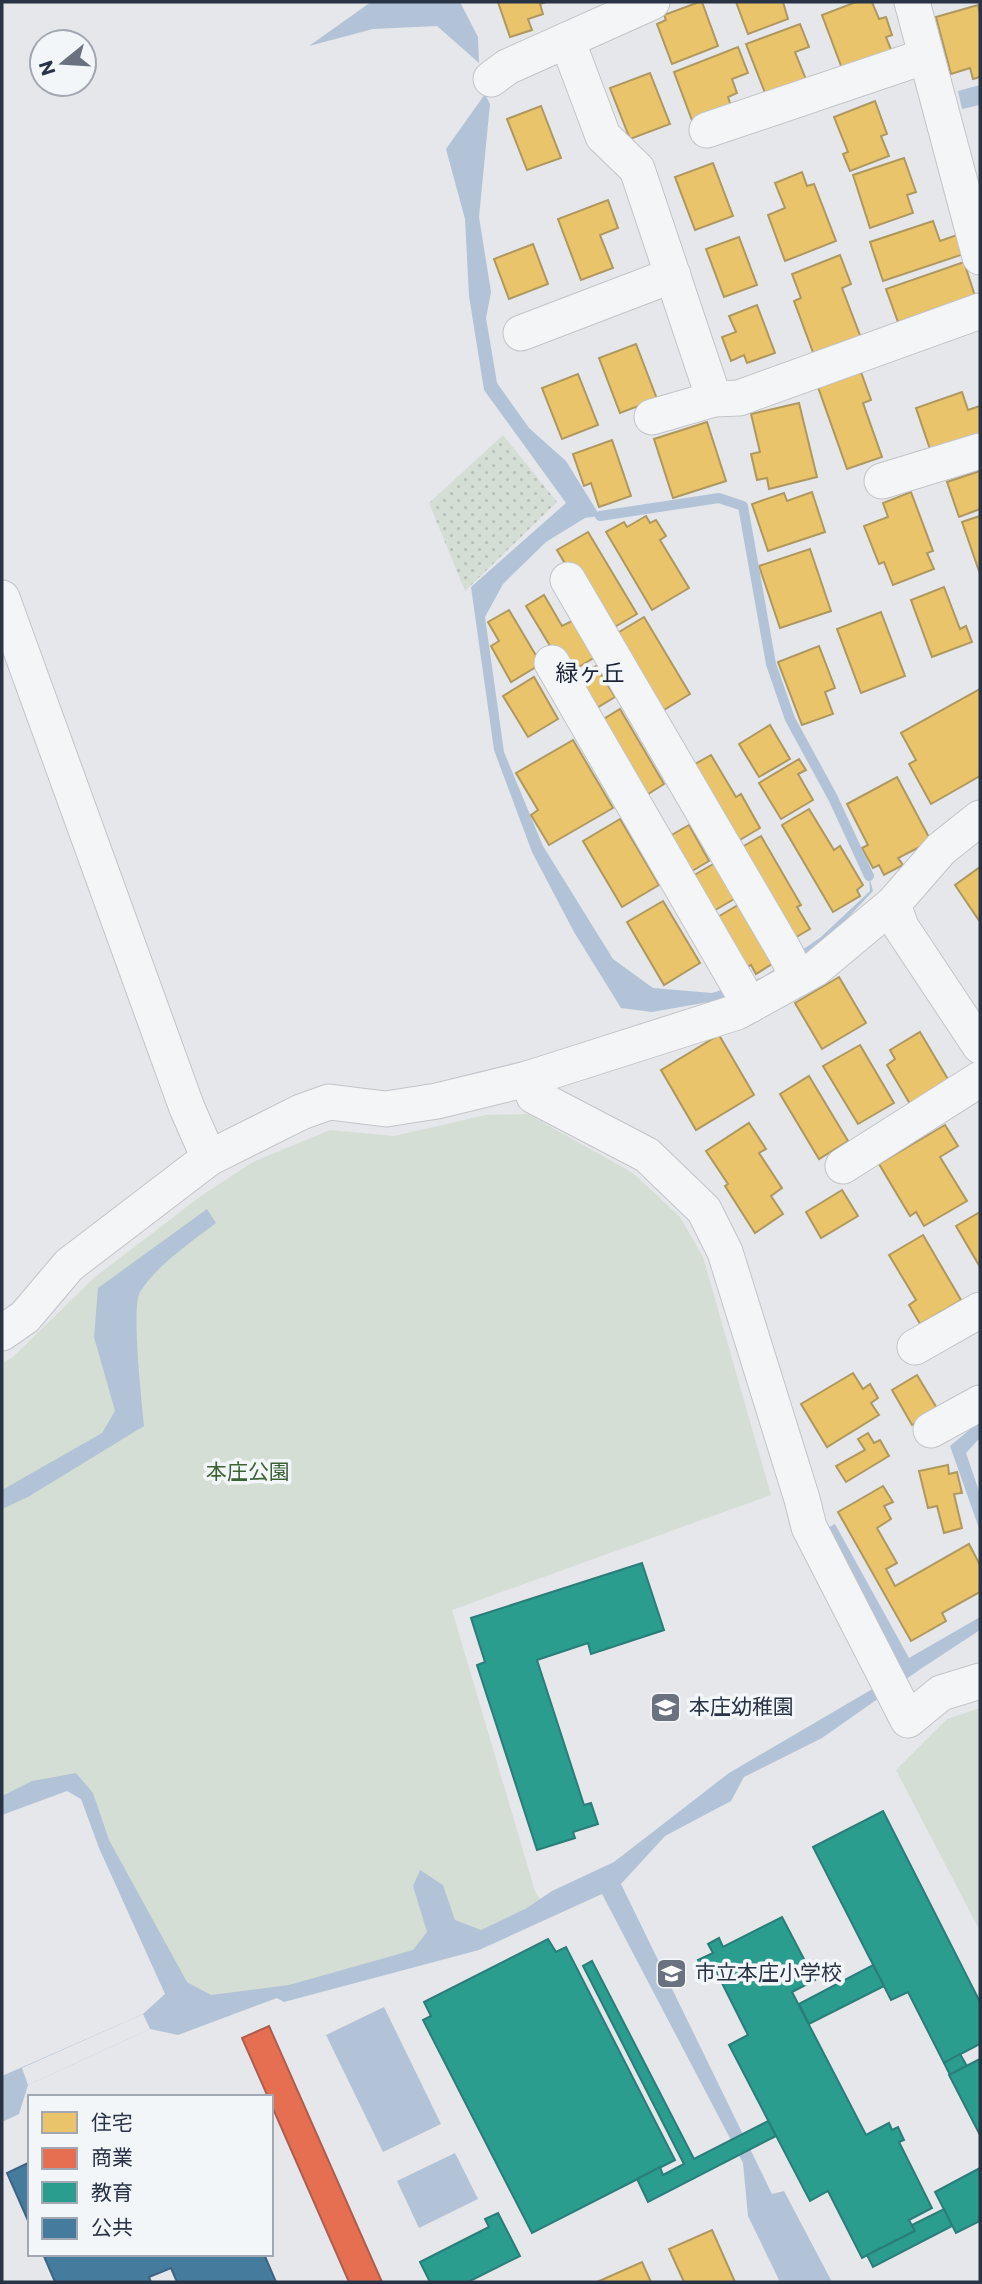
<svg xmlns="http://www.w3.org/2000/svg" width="982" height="2284" font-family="Commissioner,'Noto Sans JP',sans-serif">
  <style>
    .grass { fill: url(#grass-dots) }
    .park { fill: #d5ded5 }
    .water { fill: #b2c3d7 }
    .pier { fill: #e5e7ea }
    .homes { fill: #e9c46a; stroke: #af985f; stroke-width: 2 }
    .shops { fill: #e76f51; stroke: #ae5d4e; stroke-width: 2 }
    .schools { fill: #2a9d8f; stroke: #2a7d79; stroke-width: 2 }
    .public { fill: #457b9d; stroke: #3d6583; stroke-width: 2 }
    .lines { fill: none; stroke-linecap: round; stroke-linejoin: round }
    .stream { stroke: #b2c3d7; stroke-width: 10 }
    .minor-casing { stroke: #c2c4c8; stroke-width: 37 }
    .minor { stroke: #f4f5f7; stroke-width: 35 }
    .labels { text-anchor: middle; stroke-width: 7; stroke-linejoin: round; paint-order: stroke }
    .park-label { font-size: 21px; fill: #3d6335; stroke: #f3f6f9 }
    .poi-label { font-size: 21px; fill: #293346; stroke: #f3f6f9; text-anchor: start }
    .neighbourhood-label { font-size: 23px; fill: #1b2437; stroke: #f3f6f9 }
  </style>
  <defs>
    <pattern id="grass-dots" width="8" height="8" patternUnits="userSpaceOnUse" patternTransform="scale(1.75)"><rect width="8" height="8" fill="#d5ded5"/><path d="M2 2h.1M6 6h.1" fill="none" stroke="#b7bfb8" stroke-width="1.8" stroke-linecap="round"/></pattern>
  </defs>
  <rect width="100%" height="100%" fill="#e5e7ea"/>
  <path class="grass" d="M503 435 557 502 465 591 429 503Z"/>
  <g class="park">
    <path d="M528 1114 633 1173 680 1217 703 1257 771 1495 452 1610 535 1891 546 1909 282 1994 181 2005 84 1799 69 1787 2 1811V1363L13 1357 95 1277 201 1196 253 1162 330 1130 394 1136 486 1115Z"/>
    <path d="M980 1708V1931L896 1770 947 1719Z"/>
  </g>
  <g class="water">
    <path d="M371 2H460L478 37 479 63 437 26 373 29 309 46Z"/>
    <path d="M980 85V105L962 109 958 91Z"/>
    <path d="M485 94 490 104 479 217 491 292 486 318 497 383 529 428 566 461 600 516 585 518 546 542 503 584 485 617 504 752 543 846 613 959 653 988 712 993 763 977 821 937 870 891 869 876 873 891 825 942 766 981 720 1000 652 1012 621 1008 574 932 532 852 494 750 471 587 566 503 484 390 469 296 465 219 446 149Z"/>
    <path d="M207 1209 216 1223C191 1242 156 1266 140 1292 131 1309 142 1402 144 1426L28 1497 2 1509V1490L102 1433 115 1411 94 1337 98 1288Z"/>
    <path d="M980 1421V1438L966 1453 980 1494V1531L950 1446Z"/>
    <path d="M835 1524 909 1658 980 1617V1630L922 1668 822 1738 744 1777 731 1801 665 1836 621 1884 772 2194 784 2191 832 2282H780L748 2216 743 2163 602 1894 479 1950 284 2002 277 1998 178 2035 150 2029 28 2085 19 2114 2 2122V2076L143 2014 165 1994 99 1848 81 1799 67 1791 2 1815V1796L32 1781 76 1773 93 1793 109 1840 187 1982 211 1995 289 1985 413 1950 427 1932 413 1886 420 1870 443 1885 455 1920 481 1930 525 1909 552 1891 614 1862 729 1773 898 1674 826 1529Z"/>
    <path d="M384 2007 441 2124 383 2152 326 2035Z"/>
    <path d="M455 2153 478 2199 419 2228 397 2181Z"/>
  </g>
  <path class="pier" d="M143 2014 150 2029 28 2085 22 2068Z"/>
  <g class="homes">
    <path d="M498 2H546L540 4 543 14 528 19 532 30 510 37Z"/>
    <path d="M699 2H702L718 46 672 64 657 24 666 20 664 15Z"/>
    <path d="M736 2H783L788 19 748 34Z"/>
    <path d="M856 2H872L879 19 886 17 892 35 886 37 892 52 843 71 822 15Z"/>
    <path d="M978 5 980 15V77L973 79 970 68 951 74 936 17Z"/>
    <path d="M800 24 809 47 795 52 807 82 767 98 746 44Z"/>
    <path d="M738 47 748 73 732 79 737 93 728 97 732 109 693 123 674 72Z"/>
    <path d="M650 73 670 124 630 139 610 88Z"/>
    <path d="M875 101 887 134 881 136 889 156 850 171 843 154 848 152 834 117Z"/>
    <path d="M541 106 561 158 527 170 507 119Z"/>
    <path d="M904 158 916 192 907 195 913 213 870 228 853 175Z"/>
    <path d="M713 163 733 216 695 230 675 177Z"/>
    <path d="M802 172 807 186 814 184 836 241 785 261 768 215 785 208 775 183Z"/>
    <path d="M608 200 618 228 600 235 613 268 581 280 558 219Z"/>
    <path d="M933 221 940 241 957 235 964 254 883 281 870 242Z"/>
    <path d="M739 237 757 285 724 297 706 249Z"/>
    <path d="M533 244 548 284 509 299 494 259Z"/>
    <path d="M840 255 851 284 842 288 861 338 814 355 794 301 801 298 792 274Z"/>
    <path d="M964 262 975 296 898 322 886 289Z"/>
    <path d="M757 305 775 353 747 363 744 355 731 361 722 337 736 332 729 316Z"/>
    <path d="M636 344 657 399 620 413 599 358Z"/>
    <path d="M861 372 871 400 863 403 882 457 847 469 818 387Z"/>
    <path d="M578 374 598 425 562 439 542 388Z"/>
    <path d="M962 392 968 410 980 406V435L931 452 916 408Z"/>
    <path d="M799 403 817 477 769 489 767 478 757 480 751 454 760 452 751 414Z"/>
    <path d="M707 422 726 481 673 498 654 439Z"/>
    <path d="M612 440 631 496 599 507 591 483 584 486 573 454Z"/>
    <path d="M980 471V509L959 517 947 482Z"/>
    <path d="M812 492 825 532 768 551 752 504 784 493 787 501Z"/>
    <path d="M911 492 933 551 927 553 934 569 893 585 884 562 879 564 864 526 888 517 883 503Z"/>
    <path d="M646 516 650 523 656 520 666 536 660 540 689 588 652 610 606 532 624 522 627 527Z"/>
    <path d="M980 516V574L962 522Z"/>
    <path d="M588 532 637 614 606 632 557 550Z"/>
    <path d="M810 549 831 611 780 628 759 566Z"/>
    <path d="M944 587 960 629 966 626 972 642 932 657 911 600Z"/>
    <path d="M544 595 562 626 576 619 597 656 567 674 526 606Z"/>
    <path d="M509 610 541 664 511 682 491 646 499 641 488 622Z"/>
    <path d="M881 612 905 676 861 693 837 629Z"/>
    <path d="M644 617 690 694 654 716 609 638Z"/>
    <path d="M819 646 835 688 825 692 833 714 802 725 778 662Z"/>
    <path d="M596 666 615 697 585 715 567 683Z"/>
    <path d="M534 677 558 719 528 737 503 696Z"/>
    <path d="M980 689V776L931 804 909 764 916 760 901 733Z"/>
    <path d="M620 709 664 784 637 801 592 726Z"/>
    <path d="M770 725 790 759 759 777 739 744Z"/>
    <path d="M573 740 613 808 549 845 531 815 538 810 516 773Z"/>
    <path d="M711 755 736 797 741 794 760 828 733 844 688 768Z"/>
    <path d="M799 759 806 770 798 774 813 800 781 819 759 783Z"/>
    <path d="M897 777 931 841 898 858 903 865 884 875 879 865 873 868 862 848 868 845 847 804Z"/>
    <path d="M809 809 834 850 840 846 863 885 857 890 860 896 833 912 782 825Z"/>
    <path d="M620 819 659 885 622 907 583 841Z"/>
    <path d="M689 825 709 861 682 877 661 841Z"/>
    <path d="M761 836 801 905 797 907 810 929 788 942 735 851Z"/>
    <path d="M715 863 736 898 705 916 684 881Z"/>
    <path d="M980 867V922L955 885Z"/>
    <path d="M663 901 700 963 664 985 627 922Z"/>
    <path d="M738 905 772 964 756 974 751 965 739 972 709 922Z"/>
    <path d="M839 977 866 1023 822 1049 795 1003Z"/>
    <path d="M920 1032 949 1081 910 1104 887 1065 895 1059 890 1050Z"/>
    <path d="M719 1035 754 1095 696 1130 661 1070Z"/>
    <path d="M860 1045 894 1103 858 1124 823 1066Z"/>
    <path d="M809 1076 848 1141 819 1159 780 1094Z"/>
    <path d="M749 1123 766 1149 759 1153 782 1188 771 1196 783 1214 755 1233 725 1186 728 1184 706 1151Z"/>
    <path d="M945 1125 958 1146 940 1157 967 1201 924 1226 916 1212 910 1216 879 1164Z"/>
    <path d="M842 1190 858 1216 821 1238 806 1212Z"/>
    <path d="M980 1212V1267L956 1226Z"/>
    <path d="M923 1235 961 1300 920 1324 909 1305 916 1300 889 1255Z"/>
    <path d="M853 1373 863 1389 870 1384 878 1398 871 1403 879 1415 827 1447 801 1404Z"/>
    <path d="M917 1375 938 1410 912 1425 892 1390Z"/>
    <path d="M868 1433 874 1443 880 1440 889 1456 846 1482 836 1466 865 1450 858 1439Z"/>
    <path d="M948 1465 949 1474 957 1472 962 1493 954 1494 962 1528 944 1533 937 1506 928 1508 919 1471Z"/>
    <path d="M883 1486 893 1502 884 1506 891 1519 877 1528 897 1563 886 1569 895 1586 969 1544 980 1565V1592L942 1613 946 1621 911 1641 838 1512Z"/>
    <path d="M712 2230 735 2282H684L669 2249Z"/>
    <path d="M642 2262 651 2282H597Z"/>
  </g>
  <path class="shops" d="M269 2026 382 2282H349L271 2104V2097H268L242 2038Z"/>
  <g class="schools">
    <path d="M642 1563 664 1630 591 1654 588 1643 537 1660 584 1805 591 1803 598 1824 573 1832 575 1838 537 1850 477 1665 485 1662 471 1618Z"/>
    <path d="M883 1811 980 2002V2044L944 2063 908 1992 891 2000 813 1847Z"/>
    <path d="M782 1917 815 1980 792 1992 866 2135 889 2123 892 2130 898 2127 904 2140 899 2142 932 2208 909 2220 915 2231 862 2258 828 2191 810 2201 729 2045 748 2035 715 1969 705 1974 698 1960 713 1953 708 1944 719 1938 723 1947Z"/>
    <path d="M548 1939 556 1952 566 1947 675 2160 532 2233 423 2020 431 2016 424 2002Z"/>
    <path d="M592 1961 694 2159 768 2121 776 2136 648 2202 637 2179 660 2167 663 2175 684 2164 583 1966Z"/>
    <path d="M873 1965 884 1986 809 2024 799 2004Z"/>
    <path d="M960 2054 967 2066 950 2075 944 2063Z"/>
    <path d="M980 2059V2135L949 2075Z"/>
    <path d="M980 2168V2221L956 2233 935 2192Z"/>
    <path d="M944 2209 952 2226 873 2267 867 2255 915 2231 912 2225Z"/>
    <path d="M498 2213 520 2256 468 2282H430L420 2262 489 2227 485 2219Z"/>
  </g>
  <g class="public">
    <path d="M30 2162V2225L7 2173Z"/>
    <path d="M43 2254H264L276 2282H177L171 2268 149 2277 151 2282H55Z"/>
  </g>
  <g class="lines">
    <path class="stream" d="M600 516 719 498 743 506 771 664 790 719 833 798 869 876"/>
    <defs>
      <g id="minor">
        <path d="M912 2 980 257"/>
        <path d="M567 40 603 136 637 169 714 399"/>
        <path d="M491 79 507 67 652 2"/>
        <path d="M707 130 926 56"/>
        <path d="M521 333 673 275"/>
        <path d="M652 417 714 399 739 398 980 311"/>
        <path d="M882 481 980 451"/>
        <path d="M568 580 785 952 798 978"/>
        <path d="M2 598 187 1108 209 1158"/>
        <path d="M552 663 750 1005"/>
        <path d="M893 904 901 927 980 1046"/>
        <path d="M527 1079 534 1096 647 1155 704 1210 725 1252 802 1499 809 1527 908 1720 941 1693 980 1681"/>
        <path d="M843 1166 980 1079"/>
        <path d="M2 1333 25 1317 69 1265 209 1158 301 1112 329 1102 386 1109 437 1101 527 1079 737 1012 815 969 893 904 941 849 980 818"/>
        <path d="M915 1347 980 1310"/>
        <path d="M931 1430 980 1403"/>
      </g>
    </defs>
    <use href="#minor" class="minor-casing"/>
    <use href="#minor" class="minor"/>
  </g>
  <defs>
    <symbol id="school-square" viewBox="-11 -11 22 22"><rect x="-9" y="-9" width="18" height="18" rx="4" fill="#6b727f" stroke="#f3f6f9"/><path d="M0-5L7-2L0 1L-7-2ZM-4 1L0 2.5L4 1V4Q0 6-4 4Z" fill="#fff"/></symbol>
  </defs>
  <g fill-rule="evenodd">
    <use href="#school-square" x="648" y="1690" width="35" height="35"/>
    <use href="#school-square" x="654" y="1956" width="35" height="35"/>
  </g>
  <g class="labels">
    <g class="park-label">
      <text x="248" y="1479">本庄公園</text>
    </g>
    <g class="poi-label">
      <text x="689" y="1714">本庄幼稚園</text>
      <text x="695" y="1980">市立本庄小学校</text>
    </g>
    <g class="neighbourhood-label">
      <text x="590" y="681">緑ヶ丘</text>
    </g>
  </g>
  <rect width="982" height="2284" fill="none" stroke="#293346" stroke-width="7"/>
  <rect x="28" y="2095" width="245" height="161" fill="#f3f6f9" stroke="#a2a8b1" stroke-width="2"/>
  <rect x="42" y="2112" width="35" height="21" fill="#e9c46a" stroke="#a2a8b1" stroke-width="2"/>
  <text x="91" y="2130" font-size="21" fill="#293346">住宅</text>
  <rect x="42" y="2148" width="35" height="21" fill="#e76f51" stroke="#a2a8b1" stroke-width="2"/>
  <text x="91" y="2165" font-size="21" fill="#293346">商業</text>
  <rect x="42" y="2182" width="35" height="21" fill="#2a9d8f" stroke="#a2a8b1" stroke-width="2"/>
  <text x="91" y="2200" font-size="21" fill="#293346">教育</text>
  <rect x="42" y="2218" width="35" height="21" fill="#457b9d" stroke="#a2a8b1" stroke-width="2"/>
  <text x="91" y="2235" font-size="21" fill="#293346">公共</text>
  <g transform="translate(63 63) rotate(252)"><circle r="33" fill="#f3f6f9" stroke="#a2a8b1" stroke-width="2"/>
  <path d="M0-5L12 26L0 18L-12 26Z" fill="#6b727f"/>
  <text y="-10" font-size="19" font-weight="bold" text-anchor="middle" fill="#293346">N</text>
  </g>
</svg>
